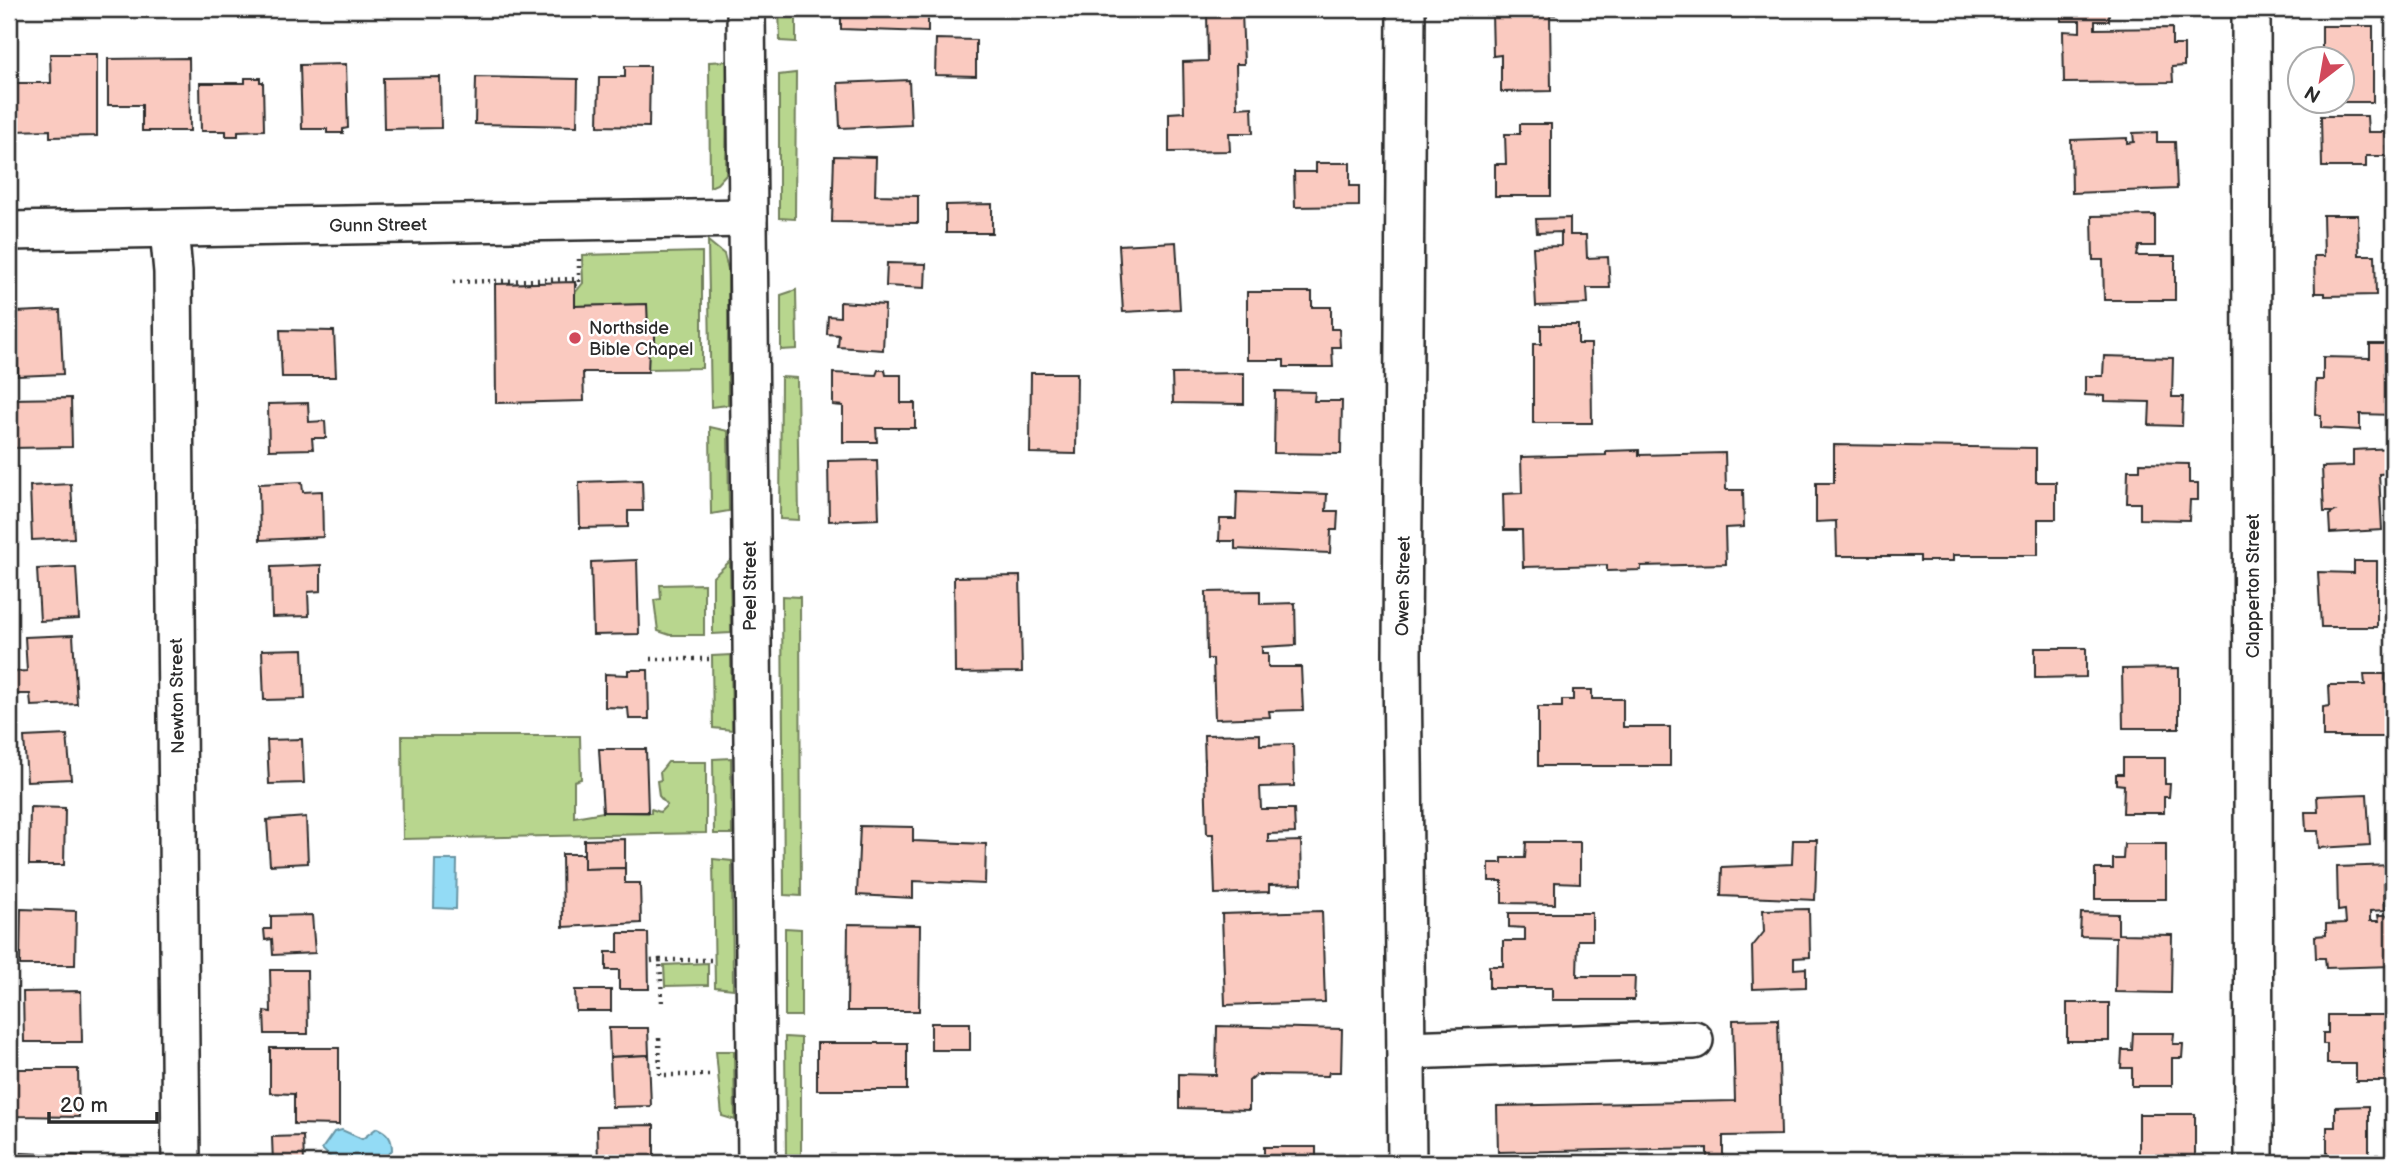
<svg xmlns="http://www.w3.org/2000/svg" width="2402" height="1172" font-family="'Balsamiq Sans',sans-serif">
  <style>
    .green { fill: #b8d68e; stroke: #72805c; stroke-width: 2 }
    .water { fill: #93dbf5; stroke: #6995a4; stroke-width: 2 }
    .building { fill: #facac0; stroke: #2b2b2b; stroke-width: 2 }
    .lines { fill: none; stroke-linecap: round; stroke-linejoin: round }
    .minor-casing { stroke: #2b2b2b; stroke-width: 42 }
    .path { stroke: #2b2b2b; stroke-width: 4.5; stroke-dasharray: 2 5; stroke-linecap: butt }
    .minor { stroke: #fff; stroke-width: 37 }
    .poi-dot { fill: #d1495b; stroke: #fff; stroke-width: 2.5 }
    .labels { text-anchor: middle; stroke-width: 5; stroke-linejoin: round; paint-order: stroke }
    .street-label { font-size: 18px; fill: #2b2b2b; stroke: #fff }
    .poi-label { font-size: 18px; fill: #2b2b2b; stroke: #fff; text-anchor: start }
  </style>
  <rect width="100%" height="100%" fill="#fff"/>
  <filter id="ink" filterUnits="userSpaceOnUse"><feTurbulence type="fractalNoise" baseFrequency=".0143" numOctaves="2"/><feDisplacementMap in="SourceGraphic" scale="14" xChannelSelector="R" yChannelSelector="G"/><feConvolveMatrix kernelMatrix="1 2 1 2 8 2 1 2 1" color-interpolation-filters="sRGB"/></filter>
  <g filter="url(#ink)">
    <g class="green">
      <path d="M779 9H796V42L780 41Z"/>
      <path d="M727 61 726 174 717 184 710 187 709 62Z"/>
      <path d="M796 73 795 219 779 218V75Z"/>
      <path d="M708 241 724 254 728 269V405L711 407Z"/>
      <path d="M702 252V368L648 369 647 304 575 306V293L583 283 582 255Z"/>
      <path d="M796 290 797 349 781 350V295Z"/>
      <path d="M781 377 797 378 799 520 780 519Z"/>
      <path d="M710 427 728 431 729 511 711 514Z"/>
      <path d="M730 561 731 633 713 634V577Z"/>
      <path d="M704 584V635H670L658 631 654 600 661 599 660 585Z"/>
      <path d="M782 596 800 597 801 896 784 895Z"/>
      <path d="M731 655 732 730 713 728 712 656Z"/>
      <path d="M402 736H580L581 779 574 781V817L603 812 651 813V809L660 812 667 805 659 796 657 781 661 780 660 772 668 762H706V833L403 839Z"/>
      <path d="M731 758 732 834H714L713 759Z"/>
      <path d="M713 859 732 861 733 989 715 987Z"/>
      <path d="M785 928 801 929V1016H785Z"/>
      <path d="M708 963V985L665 986 664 965Z"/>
      <path d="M785 1037 801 1038V1163H786Z"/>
      <path d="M716 1051H734L735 1120 722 1116Z"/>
    </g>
    <g class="water">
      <path d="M435 860H457L456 909 434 908Z"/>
      <path d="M377 1128C388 1133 392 1138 392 1150L380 1163H336L322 1149 334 1132 342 1130 362 1139Z"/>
    </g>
    <g class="building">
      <path d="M841 9H928V32L841 29Z"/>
      <path d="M1518 9H1555V15H1550L1551 91 1501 92V55L1493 56 1492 12H1518Z"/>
      <path d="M2061 9H2109V21H2095V29L2172 28V45H2184V66L2172 67 2173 82 2064 83 2063 31 2080 32V21H2061Z"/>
      <path d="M1242 12 1244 64H1236L1237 108 1252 107 1253 133H1229L1230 151 1169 152V113L1184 112 1183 62 1208 61 1207 13Z"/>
      <path d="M2322 26H2373V102H2322H2342V60H2322Z"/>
      <path d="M936 39 976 40V76L935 75Z"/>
      <path d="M50 54H97V136L50 137V130L14 131 13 83H51Z"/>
      <path d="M189 58 190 131H142V105H108V59Z"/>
      <path d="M346 64 348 128 343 129V133H327V129H302L300 65Z"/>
      <path d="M625 66H650L649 127 598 126 599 77H625Z"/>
      <path d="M440 77 441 128 384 129 383 78Z"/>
      <path d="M476 77 578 79 577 126 475 124Z"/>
      <path d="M245 78H260V82H263L264 130 238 131V136H226V131H201L200 83H245Z"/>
      <path d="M909 80 911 125 840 128 838 83Z"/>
      <path d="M2321 116H2367L2368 132H2386L2387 156H2366V167H2322Z"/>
      <path d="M1520 124H1551V196H1495V164H1506L1505 134H1520Z"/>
      <path d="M2157 132V142H2175L2177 189 2072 193 2071 140 2127 138V143L2134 142 2133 133Z"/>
      <path d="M834 156 876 157 875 195 918 196V223L832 222Z"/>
      <path d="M1316 163H1350V186H1359V206L1295 207 1294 172H1316Z"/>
      <path d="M992 204V233H946V205Z"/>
      <path d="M2155 215V246H2139L2137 256H2175V300H2104L2103 260H2093L2092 216Z"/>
      <path d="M2323 215H2358L2359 255H2375L2376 295 2325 296V293H2315L2314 256H2324Z"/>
      <path d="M1570 218V235H1586L1587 258 1608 257 1610 288H1587L1588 304 1536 306 1533 247 1561 246V232L1537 233 1536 219Z"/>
      <path d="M1176 242 1180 309 1123 312 1119 245Z"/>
      <path d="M887 263 926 264 925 288 886 286Z"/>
      <path d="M575 282V306L647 304 648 329 655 330V347L649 348 648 372H583L584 401 496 403 495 284Z"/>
      <path d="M1247 292H1312V307H1331V329H1339L1340 347H1332L1333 367H1284V360H1247Z"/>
      <path d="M840 302 885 305 883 350 838 347 839 335 827 334 828 316 840 317Z"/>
      <path d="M60 310 63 374 18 376 16 312Z"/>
      <path d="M1541 325H1578V344H1591L1592 423H1533V344H1541Z"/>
      <path d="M280 330 334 331 336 377H282Z"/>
      <path d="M2370 344H2393V415L2360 414V430L2321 428V415L2315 414 2316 380H2323V357L2370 358Z"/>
      <path d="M2104 356 2173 358 2172 397H2183L2182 426 2149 425 2150 402 2105 401V396L2085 395V376H2103Z"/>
      <path d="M878 370H885L886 375H901V403H915V428H876L877 442H843V406L833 405V373L876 375Z"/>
      <path d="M1031 373H1077L1076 454 1030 453Z"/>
      <path d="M1244 373V404L1173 403 1172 374Z"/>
      <path d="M1275 391 1315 392 1314 401H1342L1341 454 1274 453Z"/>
      <path d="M71 398 72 447 11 448 10 399Z"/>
      <path d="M308 403 309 422 325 421 326 438H312L313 449 269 450 268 404Z"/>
      <path d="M1834 445 2036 448V482H2056V519H2038V555H1953V561H1920V556H1837L1836 521 1816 522V483H1834Z"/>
      <path d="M2393 448V473L2379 474 2382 530 2330 533 2329 515 2334 512H2324L2322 467 2353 466V450Z"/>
      <path d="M1639 450V455L1725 453 1726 490H1743L1744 527 1725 528 1726 564 1641 566V570L1607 571V565L1523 567 1522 530H1504L1503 494 1522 493 1521 457 1606 455V451Z"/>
      <path d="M877 460 879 519 829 521 828 461Z"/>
      <path d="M2140 463 2189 464V483H2198V500H2190L2189 520 2140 519V503H2127L2128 470H2140Z"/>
      <path d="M642 480 643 511H628V527L580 528 579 482Z"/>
      <path d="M302 482 303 492 322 491 323 537 260 540 259 484Z"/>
      <path d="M71 484 74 538 32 540 30 486Z"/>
      <path d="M1237 491 1327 494 1326 511H1338L1337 530H1331L1330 553 1235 549V541H1219L1220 519H1236Z"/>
      <path d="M637 560 639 634 593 635 591 562Z"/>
      <path d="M2354 561H2377V627H2321L2318 572 2354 573Z"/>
      <path d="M321 565V591L308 592 309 616 272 617 271 567Z"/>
      <path d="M76 567 79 619 40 621 37 569Z"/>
      <path d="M1020 576 1022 672 955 673 954 577Z"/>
      <path d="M1260 591V604L1295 603 1296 645 1262 647V653H1268V667H1301L1303 710 1269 711 1270 717 1215 719 1213 659H1207L1206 592Z"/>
      <path d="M73 635 77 704 31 706 30 694H13L12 672 27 671 25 637Z"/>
      <path d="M2035 648H2086V677L2035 678Z"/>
      <path d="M303 649 305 699 264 700 262 650Z"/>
      <path d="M2179 668V728H2123L2122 669Z"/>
      <path d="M628 670H648L649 719H629L628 708 605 707V674L628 675Z"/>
      <path d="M2364 674H2386V737H2323V707L2330 706 2329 685H2365Z"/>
      <path d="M1573 690H1592V699H1623V727H1670V766H1538V707H1562V700H1573Z"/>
      <path d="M1260 734V745L1293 744 1294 786 1260 787 1261 809H1294L1295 833 1268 834V842L1301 841 1302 884 1269 885V892L1215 894 1213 834H1207L1204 735Z"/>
      <path d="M67 735 71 779 27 781 24 737Z"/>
      <path d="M302 739 304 783 269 784 267 740Z"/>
      <path d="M599 749H646L648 812H603Z"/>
      <path d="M2123 758H2165V784H2170L2169 797H2164V813H2123L2124 785 2116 784V774H2123Z"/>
      <path d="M2367 794 2370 845 2319 848 2318 831H2306L2305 812H2318L2317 796Z"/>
      <path d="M30 807 65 808 64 865H29Z"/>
      <path d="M306 817 308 863 270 865 267 820Z"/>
      <path d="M860 826 913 827V841L986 844 985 884 913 881V898L857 895Z"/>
      <path d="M625 839V868L584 869V840Z"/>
      <path d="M1793 840H1817L1815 900 1721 896 1722 867 1792 864Z"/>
      <path d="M1526 842H1580V883L1555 882V904L1502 903V881H1489V863H1502V858H1525Z"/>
      <path d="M2124 844H2166V899H2095V869H2113V859H2123Z"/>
      <path d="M562 854H584V869L625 868V883H640L641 923 563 927Z"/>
      <path d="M2393 865V882H2384L2385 910 2370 911V921H2379L2378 915H2393V966L2326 968 2325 958H2316L2315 936 2326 935V924L2346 923 2345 910 2338 911 2337 867Z"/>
      <path d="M21 909 76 911 75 965H20Z"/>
      <path d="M1809 909 1810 957 1794 958V969L1806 968V987L1753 989 1752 947 1764 932 1763 910Z"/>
      <path d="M1322 911 1325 1002 1225 1005 1222 914Z"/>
      <path d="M1509 913H1592V940H1578L1577 976H1635L1634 1000H1552V988H1489V966H1503V941H1525V928L1509 927Z"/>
      <path d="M2081 913 2118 914V934L2172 935 2171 993 2115 992 2116 937 2080 936Z"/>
      <path d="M312 915 315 953 273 955 272 939 265 940 264 929H271V916Z"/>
      <path d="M848 924 920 925 919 1011H847Z"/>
      <path d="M618 933H648L649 989H619V970H606V952H618Z"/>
      <path d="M270 970H307L308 1034H265L264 1011 271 1012Z"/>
      <path d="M575 990H611V1011H576Z"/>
      <path d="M81 991 82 1042H24L23 992Z"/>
      <rect x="2067" y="1003" width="42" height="38"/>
      <path d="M2328 1015H2393V1038H2384V1059H2393V1081H2356V1064H2327V1044H2323V1033H2328Z"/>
      <path d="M1778 1019 1781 1135 1723 1136V1161H1707V1148L1498 1152 1497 1106 1735 1101 1733 1020Z"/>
      <rect x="931" y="1023" width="39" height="27"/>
      <path d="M1217 1026 1342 1029 1341 1072H1329L1328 1076 1256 1075 1249 1081V1110L1179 1108V1074L1216 1075Z"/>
      <path d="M609 1028H648L649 1055 610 1057Z"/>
      <path d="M2133 1033H2174L2173 1044H2183L2182 1058H2172V1086H2132V1068H2121L2122 1050H2132Z"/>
      <rect x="817" y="1043" width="90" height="47"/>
      <path d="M270 1048H339V1125L294 1124V1094L270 1093Z"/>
      <path d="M649 1055 651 1106 612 1107 610 1057Z"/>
      <path d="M14 1069H78L79 1117 15 1116Z"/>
      <path d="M2369 1106V1163H2327V1127H2335V1107Z"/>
      <rect x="2139" y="1114" width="56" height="49"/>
      <path d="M654 1125V1163H598L597 1126Z"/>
      <path d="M303 1136 304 1163H273L272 1137Z"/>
      <path d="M1264 1147H1316V1163H1238V1160L1264 1161Z"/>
      <path d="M21 1153 83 1156V1163H21Z"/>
    </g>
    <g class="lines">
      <defs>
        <g id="minor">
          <path d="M746 9 757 1163"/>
          <path d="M1406 9 1402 655 1407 1163"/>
          <path d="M2251 9 2254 1163"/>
          <path d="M169 229 173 272 181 1163"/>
          <path d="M9 231 748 218"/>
          <path d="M1406 1050 1694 1040"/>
        </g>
      </defs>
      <use href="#minor" class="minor-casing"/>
      <g class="path">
        <path d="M453 282 580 279"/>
        <path d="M575 286 579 285V256"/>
        <path d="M651 659H709"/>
        <path d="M651 961 660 960"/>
        <path d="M662 1002 660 960H712"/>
        <path d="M659 1038 660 1075H712"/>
      </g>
      <use href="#minor" class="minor"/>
    </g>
  </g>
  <circle class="poi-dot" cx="575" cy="338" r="7"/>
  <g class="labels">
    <g class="street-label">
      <text transform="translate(378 225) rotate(-1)" y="6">Gunn Street</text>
      <text transform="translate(750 586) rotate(-90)" y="6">Peel Street</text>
      <text transform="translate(1403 586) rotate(-89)" y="6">Owen Street</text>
      <text transform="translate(2253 586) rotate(-90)" y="6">Clapperton Street</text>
      <text transform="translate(177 696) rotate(-91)" y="6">Newton Street</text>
    </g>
    <g class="poi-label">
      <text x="589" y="334">Northside<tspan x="589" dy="21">Bible Chapel</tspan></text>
    </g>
  </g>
  <rect width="2402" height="1172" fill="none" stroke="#fff" stroke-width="35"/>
  <rect x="18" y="18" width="2367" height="1137" fill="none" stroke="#2b2b2b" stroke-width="2.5" filter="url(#ink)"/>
  <g transform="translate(2321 80) rotate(211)"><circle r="33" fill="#ffffff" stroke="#aaaaaa" stroke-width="2"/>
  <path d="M0-5L12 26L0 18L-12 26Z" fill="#d1495b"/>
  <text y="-10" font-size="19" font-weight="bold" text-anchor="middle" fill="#2b2b2b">N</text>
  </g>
  <path d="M49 1112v10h108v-10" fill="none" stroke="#2b2b2b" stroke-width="3.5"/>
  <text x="60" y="1112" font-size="21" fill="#2b2b2b" stroke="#ffffff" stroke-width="5" paint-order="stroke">20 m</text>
</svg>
